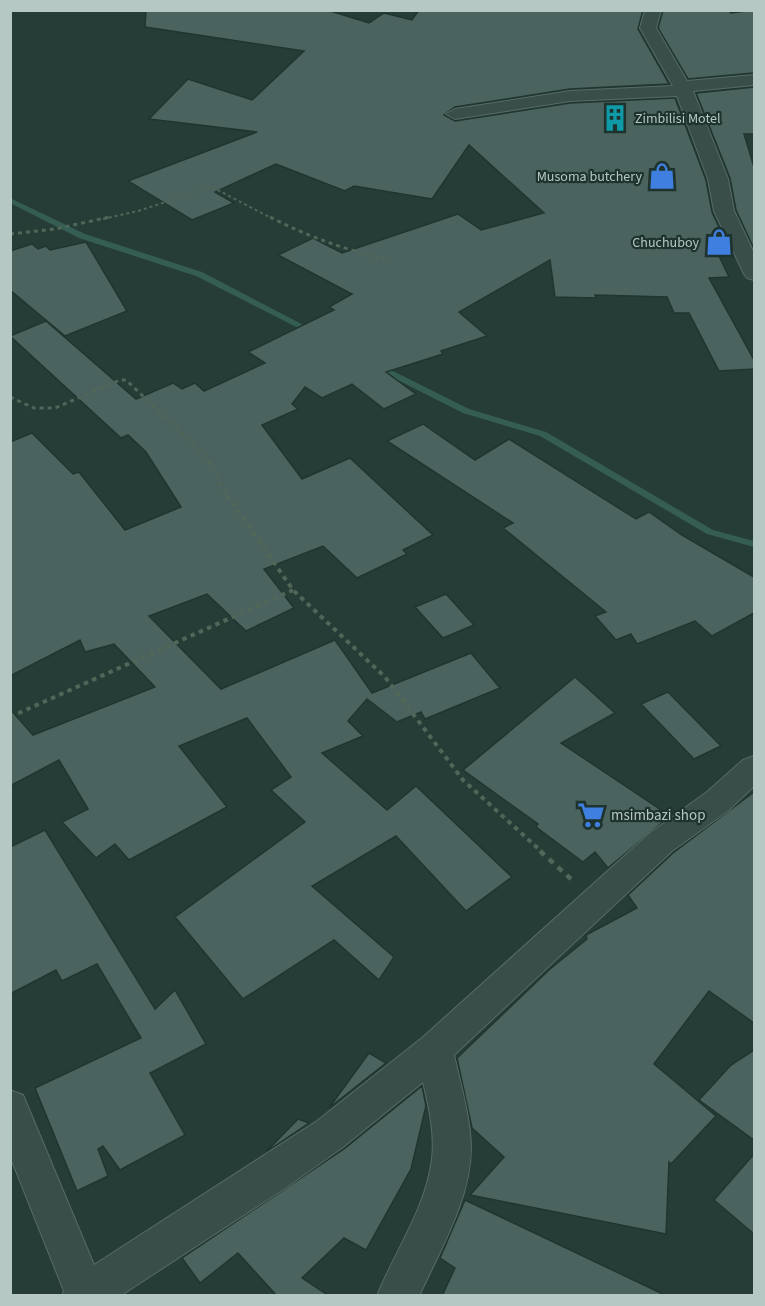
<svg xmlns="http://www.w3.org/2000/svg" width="765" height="1306" font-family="'Source Sans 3',sans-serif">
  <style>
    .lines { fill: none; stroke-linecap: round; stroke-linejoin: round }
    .stream { fill: #355d53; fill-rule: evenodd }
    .building { fill: #4a635e; stroke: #20352f; stroke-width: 1.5 }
    .minor-casing { stroke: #576b66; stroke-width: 2 }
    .path-far3 { stroke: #506658; stroke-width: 2; stroke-dasharray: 3 3; stroke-linecap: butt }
    .path-far2 { stroke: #506658; stroke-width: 3; stroke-dasharray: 4 4; stroke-linecap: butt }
    .path-far1 { stroke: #506658; stroke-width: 4; stroke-dasharray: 4.5 4.5; stroke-linecap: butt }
    .path { stroke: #506658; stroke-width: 4.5; stroke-dasharray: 6 6; stroke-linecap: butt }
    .minor { fill: #394e48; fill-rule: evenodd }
    .labels { text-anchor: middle; stroke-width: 4.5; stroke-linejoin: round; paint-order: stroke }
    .far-poi-label { font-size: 14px; fill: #b5c8c4; stroke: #1e332d; text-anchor: end }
    .poi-label { font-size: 15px; fill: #b5c8c4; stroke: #1e332d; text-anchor: start }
  </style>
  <rect width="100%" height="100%" fill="#263d37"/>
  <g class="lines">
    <g class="stream">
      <path d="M10 198 85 234 202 272 317 332 313 334H310L196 276 79 238 10 203Z"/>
      <path d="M377 363 469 409 546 432 713 530 754 541V547L707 534 540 436 463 413 374 368V364Z"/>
    </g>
  </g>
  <g class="building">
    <path d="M146 10H327L369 23 384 13 412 20 419 10H643L638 29 669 84 570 89 455 107 444 115 455 121 570 103 675 98 706 180 712 212 732 255 719 256 729 277 709 278 754 360V369L719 371 689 313H674L667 297 595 295 596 298 555 297 550 260 459 312 487 336 441 351 443 354 386 372 416 394 384 409 352 384 322 398 305 387 292 404 298 409 262 425 302 479 350 458 433 535 403 550 407 554 357 578 323 546 264 569 294 608 246 631 207 594 149 616 221 689 335 640 372 693 471 653 500 688 425 719 421 712 397 722 367 699 348 721 363 736 322 753 387 810 416 786 512 877 466 911 396 836 312 886 394 957 379 980 334 940 243 999 175 917 305 822 271 790 291 777 247 718 179 746 227 807 129 860 115 844 96 858 62 822 88 809 59 760 10 786V709L33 735 155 687 114 644 85 652 80 640 10 676V442L32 433 73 474 79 472 125 530 181 507 146 452 128 435 121 438 10 336 46 321 136 399 173 383 182 389 195 383 204 391 265 363 248 352 334 310 329 307 352 294 278 255 313 238 342 253 458 214 481 230 544 213 469 145 432 199 354 186 345 191 276 164 215 192 234 203 192 220 128 181 257 132 149 119 188 79 252 100 304 51 145 27Z"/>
    <path d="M663 10H728L731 13 754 10V73L688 79 658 28Z"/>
    <path d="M754 87V134H744L754 167V249L736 210 730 178 696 93Z"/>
    <path d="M86 242 127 311 65 336 10 290V251L32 244 38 249 46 246 50 250Z"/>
    <path d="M423 424 475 460 509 439 636 519 649 512 682 535 754 577V613L712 636 695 621 637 644 631 634 616 640 595 616 606 612 503 528 513 523 387 441Z"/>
    <path d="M446 594 474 625 443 638 415 607Z"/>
    <path d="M575 677 615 713 561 743 670 816 608 868 595 852 583 862 536 827 538 824 463 770Z"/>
    <path d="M668 692 721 746 694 759 641 704Z"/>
    <path d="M754 792V1023L709 991 654 1064 716 1116 671 1164 669 1162 666 1234 470 1195 504 1157 472 1128 457 1058 550 969 587 939 586 935 637 908 628 895 673 853Z"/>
    <path d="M45 830 155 1009 175 990 206 1044 150 1073 185 1135 120 1170 103 1146 98 1149 108 1176 77 1191 35 1088 141 1038 97 964 62 981 56 970 10 994V847Z"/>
    <path d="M754 1050V1140L699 1100 731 1065Z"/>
    <path d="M369 1053 386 1063 329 1108Z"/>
    <path d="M422 1086 426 1106 411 1169 366 1250 344 1238 302 1278 329 1296H277L238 1253 200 1283 182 1258 344 1149Z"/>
    <path d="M298 1119 309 1123 266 1152Z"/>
    <path d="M754 1154V1234L714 1200Z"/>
    <path d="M465 1200 667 1296H442L455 1268 440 1258Z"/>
  </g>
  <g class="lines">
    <defs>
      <g id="minor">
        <path d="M645 10H661L656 28 687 81 754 75V85L693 91 728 179 734 211 754 253V280L747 278 744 274 714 211 708 179 677 96 570 101 455 119 446 114 455 109 570 91 673 86 640 28Z"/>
        <path d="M754 756V786L729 810 672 851 454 1055C461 1086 470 1116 471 1147 471 1199 440 1250 419 1296H377C395 1251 426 1208 432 1159 435 1133 429 1107 423 1082L343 1147 288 1186 120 1296H62L64 1291 10 1156V1090L23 1095 94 1265 317 1121 422 1038 650 833 707 792 743 760Z"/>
      </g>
    </defs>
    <use href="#minor" class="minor-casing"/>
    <path class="path-far3" d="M103 219 138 211 212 187 273 219"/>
    <g class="path-far2">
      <path d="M270 217C309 237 346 250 389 260"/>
      <path d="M10 234 55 229 110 217"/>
      <path d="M10 397 34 408H55L120 380H126L206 456 228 497"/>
    </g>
    <g class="path-far1">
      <path d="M227 495 293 590 385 677 463 780 542 852"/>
      <path d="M10 717 293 590"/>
    </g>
    <path class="path" d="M540 851 571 879"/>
    <use href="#minor" class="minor"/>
  </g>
  <defs>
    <symbol id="building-bare" viewBox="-9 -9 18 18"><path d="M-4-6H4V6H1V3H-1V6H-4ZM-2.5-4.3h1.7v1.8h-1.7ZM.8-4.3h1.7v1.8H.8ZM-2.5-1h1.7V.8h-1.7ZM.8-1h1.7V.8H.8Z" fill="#0f9aa8" stroke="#1e332d" stroke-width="2.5" paint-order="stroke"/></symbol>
    <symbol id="shop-bare" viewBox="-9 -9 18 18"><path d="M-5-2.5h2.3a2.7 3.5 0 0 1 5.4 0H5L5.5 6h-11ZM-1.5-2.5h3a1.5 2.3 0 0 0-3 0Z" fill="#3f7fe0" stroke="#1e332d" stroke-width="2.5" paint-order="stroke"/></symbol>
    <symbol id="supermarket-bare" viewBox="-9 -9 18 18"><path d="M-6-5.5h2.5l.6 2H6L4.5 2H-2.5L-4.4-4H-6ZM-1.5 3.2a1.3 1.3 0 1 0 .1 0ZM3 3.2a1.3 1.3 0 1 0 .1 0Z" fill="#3f7fe0" stroke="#1e332d" stroke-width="2.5" paint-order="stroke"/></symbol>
  </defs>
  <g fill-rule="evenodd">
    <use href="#building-bare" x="596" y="99" width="38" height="38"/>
    <use href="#shop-bare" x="643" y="157" width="38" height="38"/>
    <use href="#shop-bare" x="700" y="223" width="38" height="38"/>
    <use href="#supermarket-bare" x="572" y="796" width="38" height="38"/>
  </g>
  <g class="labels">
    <g class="far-poi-label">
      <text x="635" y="123" text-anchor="start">Zimbilisi Motel</text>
      <text x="642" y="181">Musoma butchery</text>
      <text x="699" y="247">Chuchuboy</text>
    </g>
    <g class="poi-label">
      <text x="611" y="820">msimbazi shop</text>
    </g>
  </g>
  <rect width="765" height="1306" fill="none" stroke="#b5c8c4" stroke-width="24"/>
</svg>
